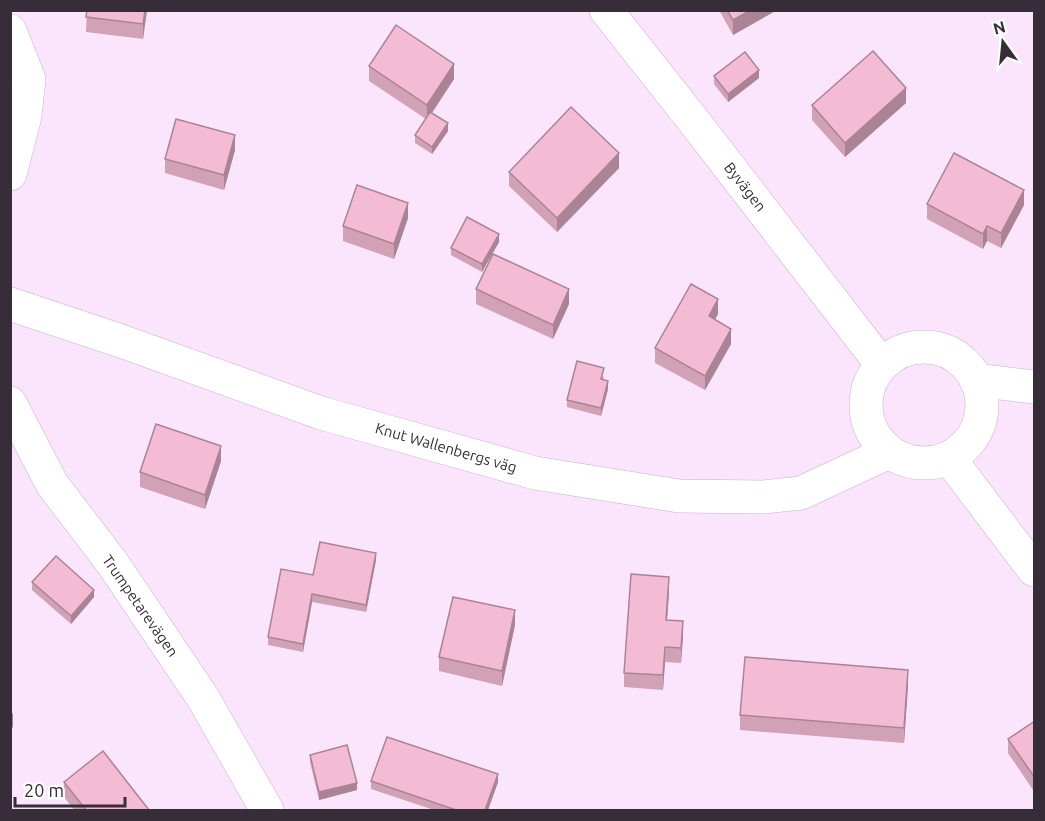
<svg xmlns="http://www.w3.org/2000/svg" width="1045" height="821" font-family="Ubuntu,sans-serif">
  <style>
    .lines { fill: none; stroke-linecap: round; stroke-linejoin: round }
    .minor-casing { stroke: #caafcb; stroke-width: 34 }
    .tertiary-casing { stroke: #caafcb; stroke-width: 34 }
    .minor { stroke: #fff; stroke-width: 33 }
    .tertiary { stroke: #fff; stroke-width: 33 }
    .wall { fill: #d1a2b6 }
    .shaded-wall { fill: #aa8494 }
    .building { fill: #f3bcd4; stroke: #aa8494; stroke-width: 1.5 }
    .labels { text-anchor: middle; stroke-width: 5; stroke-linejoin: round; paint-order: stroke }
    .street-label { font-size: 15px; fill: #372d38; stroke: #fff }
  </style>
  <rect width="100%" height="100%" fill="#fbe5fc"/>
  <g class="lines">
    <defs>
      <g id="minor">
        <path d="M10 31 29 79 25 116 10 174"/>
        <path d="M10 304 121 341 321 413 535 473 679 496 763 497 801 493 889 452"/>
        <path d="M976 380 1034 387"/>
        <path d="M10 403 52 484 113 564 203 698 267 810"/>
      </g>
      <g id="tertiary">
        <path d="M606 10 696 124 882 365"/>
        <circle cx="924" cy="405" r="58"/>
        <path d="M949 458 1034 570"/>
      </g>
    </defs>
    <use href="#minor" class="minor-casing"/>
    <use href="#tertiary" class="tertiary-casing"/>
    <use href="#minor" class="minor"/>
    <use href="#tertiary" class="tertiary"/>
  </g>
  <g class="wall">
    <path d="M87 10H147L143 39 86 32Z"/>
    <path d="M719 10H777L733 35Z"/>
    <path d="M369 66 454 79 432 113 448 131 432 154 415 143V135L426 119 369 81Z"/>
    <path d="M714 76 759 78 728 102 714 84Z"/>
    <path d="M906 103 845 157 812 120V105Z"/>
    <path d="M235 150 224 190 165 173V159Z"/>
    <path d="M619 168 557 232 509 186V172Z"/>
    <path d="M927 204 1024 205 1001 248 987 241 983 249 927 219Z"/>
    <path d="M408 218 394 259 343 241V226Z"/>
    <path d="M499 242 482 272 451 255V248Z"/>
    <path d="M476 289 569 304 553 339 476 304Z"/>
    <path d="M718 314 715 319 731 344 705 390 655 363V348Z"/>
    <path d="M604 376 603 380 608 389 601 416 567 407V400Z"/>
    <path d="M221 461 205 509 140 487V472Z"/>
    <path d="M376 560 366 612 312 602 303 652 268 645V637L313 575Z"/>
    <path d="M32 582 94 597 71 624 32 590Z"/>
    <path d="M669 592 667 620 683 636 681 663 665 662 663 690 624 687V673Z"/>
    <path d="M515 625 502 686 439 671V657Z"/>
    <path d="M908 685 904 743 740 730V715Z"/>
    <path d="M1035 721V793L1008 753V739Z"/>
    <path d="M310 755 357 790 319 800 310 762Z"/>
    <path d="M371 781 498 782 488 810H434L371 789Z"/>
    <path d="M64 782 149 810H74L64 797Z"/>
  </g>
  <g class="shaded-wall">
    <path d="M145 10H147L143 39V24Z"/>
    <path d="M751 10H777L733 35V20Z"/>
    <path d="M454 64V79L427 120V105Z"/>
    <path d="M759 70V78L728 102V94Z"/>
    <path d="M906 88V103L845 157V143Z"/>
    <path d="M448 123V131L432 154V147Z"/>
    <path d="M235 135V150L224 190V175Z"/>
    <path d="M619 153V168L557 232V218Z"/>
    <path d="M1024 190V205L1001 248V233Z"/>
    <path d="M408 203V218L394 259V244Z"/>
    <path d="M987 226V241L983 249V234Z"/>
    <path d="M499 234V242L482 272V264Z"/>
    <path d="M569 289V304L553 339V325Z"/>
    <path d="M718 299V314L709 331V316Z"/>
    <path d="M731 329V344L705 390V376Z"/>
    <path d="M608 381V389L601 416V408Z"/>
    <path d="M221 446V461L205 509V495Z"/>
    <path d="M376 553V560L366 612V605Z"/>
    <path d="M669 577V592L666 635V620Z"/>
    <path d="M94 590V597L71 624V616Z"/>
    <path d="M312 594V602L303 652V644Z"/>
    <path d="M515 610V625L502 686V671Z"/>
    <path d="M683 621V636L681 663V648Z"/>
    <path d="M665 647V662L663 690V675Z"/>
    <path d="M908 670V685L904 743V728Z"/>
    <path d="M13 713V727L10 730V715Z"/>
    <path d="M498 774V782L488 810H485Z"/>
    <path d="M357 783V790L319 800V792Z"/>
  </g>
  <g class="building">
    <path d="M87 10H145L143 24 86 17Z"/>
    <path d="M727 10H751L733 20Z"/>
    <path d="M396 25 454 64 427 105 369 66Z"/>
    <path d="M873 51 906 88 845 143 812 105Z"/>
    <path d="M745 52 759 70 728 94 714 76Z"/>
    <path d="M571 107 619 153 557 218 509 172Z"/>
    <path d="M430 112 448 123 432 147 415 135Z"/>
    <path d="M176 119 235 135 224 175 165 159Z"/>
    <path d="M954 153 1024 190 1001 233 987 226 983 234 927 204Z"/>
    <path d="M357 185 408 203 394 244 343 226Z"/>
    <path d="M467 217 499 234 482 264 451 248Z"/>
    <path d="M493 254 569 289 553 325 476 289Z"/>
    <path d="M691 284 718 299 709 316 731 329 705 376 655 348Z"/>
    <path d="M577 361 604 368 601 379 608 381 601 408 567 400Z"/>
    <path d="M156 424 221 446 205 495 140 472Z"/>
    <path d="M320 542 376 553 366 605 312 594 303 644 268 637 281 569 313 575Z"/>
    <path d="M56 556 94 590 71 616 32 582Z"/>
    <path d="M631 574 669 577 666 620 683 621 681 648 665 647 663 675 624 673Z"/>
    <path d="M453 597 515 610 502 671 439 657Z"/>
    <path d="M745 657 908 670 904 728 740 715Z"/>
    <path d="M1035 721V778L1008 739Z"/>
    <path d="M387 737 498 774 485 810H456L371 781Z"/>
    <path d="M347 745 357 783 319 792 310 755Z"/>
    <path d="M103 751 149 810H86L64 782Z"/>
  </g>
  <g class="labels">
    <g class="street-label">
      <text transform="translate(745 187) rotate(52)" y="5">Byvägen</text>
      <text transform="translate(446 448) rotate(16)" y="5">Knut Wallenbergs väg</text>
      <text transform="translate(140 606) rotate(55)" y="5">Trumpetarevägen</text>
    </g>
  </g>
  <rect width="1045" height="821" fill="none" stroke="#372d38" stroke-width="24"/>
  <g transform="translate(1003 42) rotate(345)" stroke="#ffffff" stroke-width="4.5" paint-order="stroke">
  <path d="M0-4.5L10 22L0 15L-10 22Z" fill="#372d38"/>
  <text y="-9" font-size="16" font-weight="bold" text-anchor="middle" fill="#372d38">N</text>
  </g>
  <path d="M15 797v9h110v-9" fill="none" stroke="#372d38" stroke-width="3"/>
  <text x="24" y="797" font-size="18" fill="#372d38" stroke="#ffffff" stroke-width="4.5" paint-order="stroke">20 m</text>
</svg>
